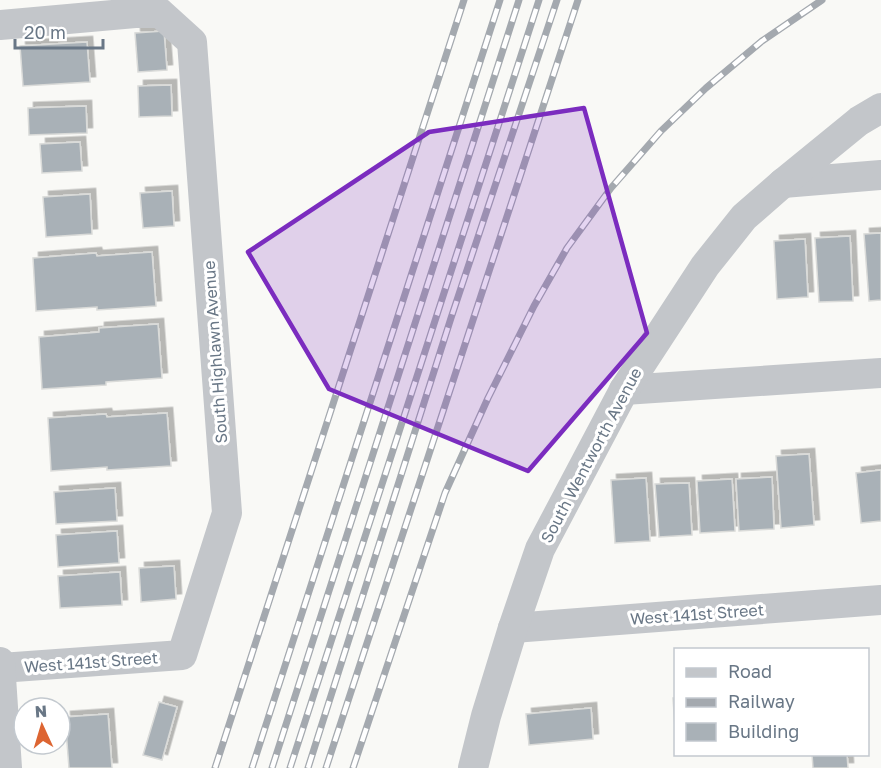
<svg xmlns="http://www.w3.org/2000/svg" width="881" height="768" font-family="'Golos Text',sans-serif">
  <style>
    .building { fill: #a9b1b7; stroke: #dadbd9; stroke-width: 1.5; filter: url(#shadow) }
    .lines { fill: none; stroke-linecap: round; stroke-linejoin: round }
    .minor { stroke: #c3c6ca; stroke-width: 30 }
    .rail-casing { stroke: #a4a9af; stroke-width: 7 }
    .rail { stroke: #fff; stroke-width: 4.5; stroke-dasharray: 14; stroke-linecap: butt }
    .marked { fill: #7b2cbf; fill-opacity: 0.2; stroke: #7b2cbf; stroke-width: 4.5; stroke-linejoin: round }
    .labels { text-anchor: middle; stroke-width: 6; stroke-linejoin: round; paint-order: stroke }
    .street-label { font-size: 16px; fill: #697786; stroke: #fff }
  </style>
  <defs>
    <filter id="shadow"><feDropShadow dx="5.5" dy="-5.5" stdDeviation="0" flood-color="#0004"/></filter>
  </defs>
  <rect width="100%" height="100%" fill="#f9f9f6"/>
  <g class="building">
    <path d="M164 31 167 70 138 72 135 33Z"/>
    <path d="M87 42 90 82 23 86 20 46Z"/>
    <path d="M171 85 172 116 139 117 138 86Z"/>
    <path d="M86 106 87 133 29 135 28 108Z"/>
    <path d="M80 142 82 171 42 173 40 144Z"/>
    <path d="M172 191 174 226 143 228 140 193Z"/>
    <path d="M90 194 92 234 46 237 43 197Z"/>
    <path d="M881 233V300L869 301 864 234Z"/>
    <path d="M850 236 853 301 819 302 815 238Z"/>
    <path d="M805 239 808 297 777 299 774 241Z"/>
    <path d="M152 252 156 306 97 310V307L36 311 33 258 96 253 97 256Z"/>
    <path d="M158 324 162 378 106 382V385L42 389 39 337 99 332V328Z"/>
    <path d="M167 413 171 466 107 470V467L51 471 48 418 106 414 107 417Z"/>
    <path d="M809 454 814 525 781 528 776 456Z"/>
    <path d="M881 470V521L861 523 856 473Z"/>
    <path d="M772 477 774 529 739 531 736 479Z"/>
    <path d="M646 478 650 541 615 543 611 480Z"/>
    <path d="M732 479 735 531 700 533 697 481Z"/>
    <path d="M689 483 692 535 659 537 655 484Z"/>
    <path d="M115 488 117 521 56 524 54 492Z"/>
    <path d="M117 531 119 563 58 567 56 535Z"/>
    <path d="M174 566 176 599 141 602 139 568Z"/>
    <path d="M120 572 122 605 60 608 58 576Z"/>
    <path d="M673 698H676V743Z"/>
    <path d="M159 702 177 707 162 760 143 755Z"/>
    <path d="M591 708 593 739 529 745 526 714Z"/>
    <path d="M108 714 112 768H69L65 717Z"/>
    <path d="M812 754H847L848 768H813Z"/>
  </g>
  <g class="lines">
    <g class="minor">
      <path d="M0 25 135 13H160L192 42 227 513 182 655 0 668"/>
      <path d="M783 183 881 175"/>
      <path d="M624 390 881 373"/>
      <path d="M513 628 881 600"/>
      <path d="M0 662 7 768"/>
      <path d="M473 768 486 716 513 628 540 549 624 390 705 266 744 217 783 183 859 121 881 108"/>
    </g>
    <defs>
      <g id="rail">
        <path d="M215 768 464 0"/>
        <path d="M252 768 500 0"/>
        <path d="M272 768 519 0"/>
        <path d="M290 768 539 0"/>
        <path d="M308 768 451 318 557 0"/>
        <path d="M326 768 578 0"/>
        <path d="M353 768 445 493 488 398 534 306 567 248 611 188 661 131 706 88 762 41 822 0"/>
      </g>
    </defs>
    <use href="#rail" class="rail-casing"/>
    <use href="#rail" class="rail"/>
  </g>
  <path class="marked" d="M584 108 647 333 528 471 329 389 248 252 429 132Z"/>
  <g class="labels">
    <g class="street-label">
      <text transform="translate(215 352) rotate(-94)" y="6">South Highlawn Avenue</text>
      <text transform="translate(591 455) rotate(-62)" y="6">South Wentworth Avenue</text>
      <text transform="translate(697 614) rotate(-4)" y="6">West 141st Street</text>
      <text transform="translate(91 662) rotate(-4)" y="6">West 141st Street</text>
    </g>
  </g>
  <rect x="674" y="648" width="195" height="108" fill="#ffffff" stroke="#c3c9cf" stroke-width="1.5"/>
  <rect x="686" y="668" width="30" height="9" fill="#c3c6ca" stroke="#c3c9cf" stroke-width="1.5"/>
  <text x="728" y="678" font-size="18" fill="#697786">Road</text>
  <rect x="686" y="698" width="30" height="9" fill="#a4a9af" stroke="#c3c9cf" stroke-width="1.5"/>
  <text x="728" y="708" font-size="18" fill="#697786">Railway</text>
  <rect x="686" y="723" width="30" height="18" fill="#a9b1b7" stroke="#c3c9cf" stroke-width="1.5"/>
  <text x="728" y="738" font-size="18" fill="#697786">Building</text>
  <g transform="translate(42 726) rotate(356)"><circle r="28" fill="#ffffff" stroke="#c3c9cf" stroke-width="1.5"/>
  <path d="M0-4.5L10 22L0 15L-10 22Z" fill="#dd6532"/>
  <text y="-9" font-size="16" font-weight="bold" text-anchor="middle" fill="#697786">N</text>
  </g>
  <path d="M15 39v9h88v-9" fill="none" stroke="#697786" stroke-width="3"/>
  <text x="24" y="39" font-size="18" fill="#697786" stroke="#ffffff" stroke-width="4.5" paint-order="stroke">20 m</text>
</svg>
